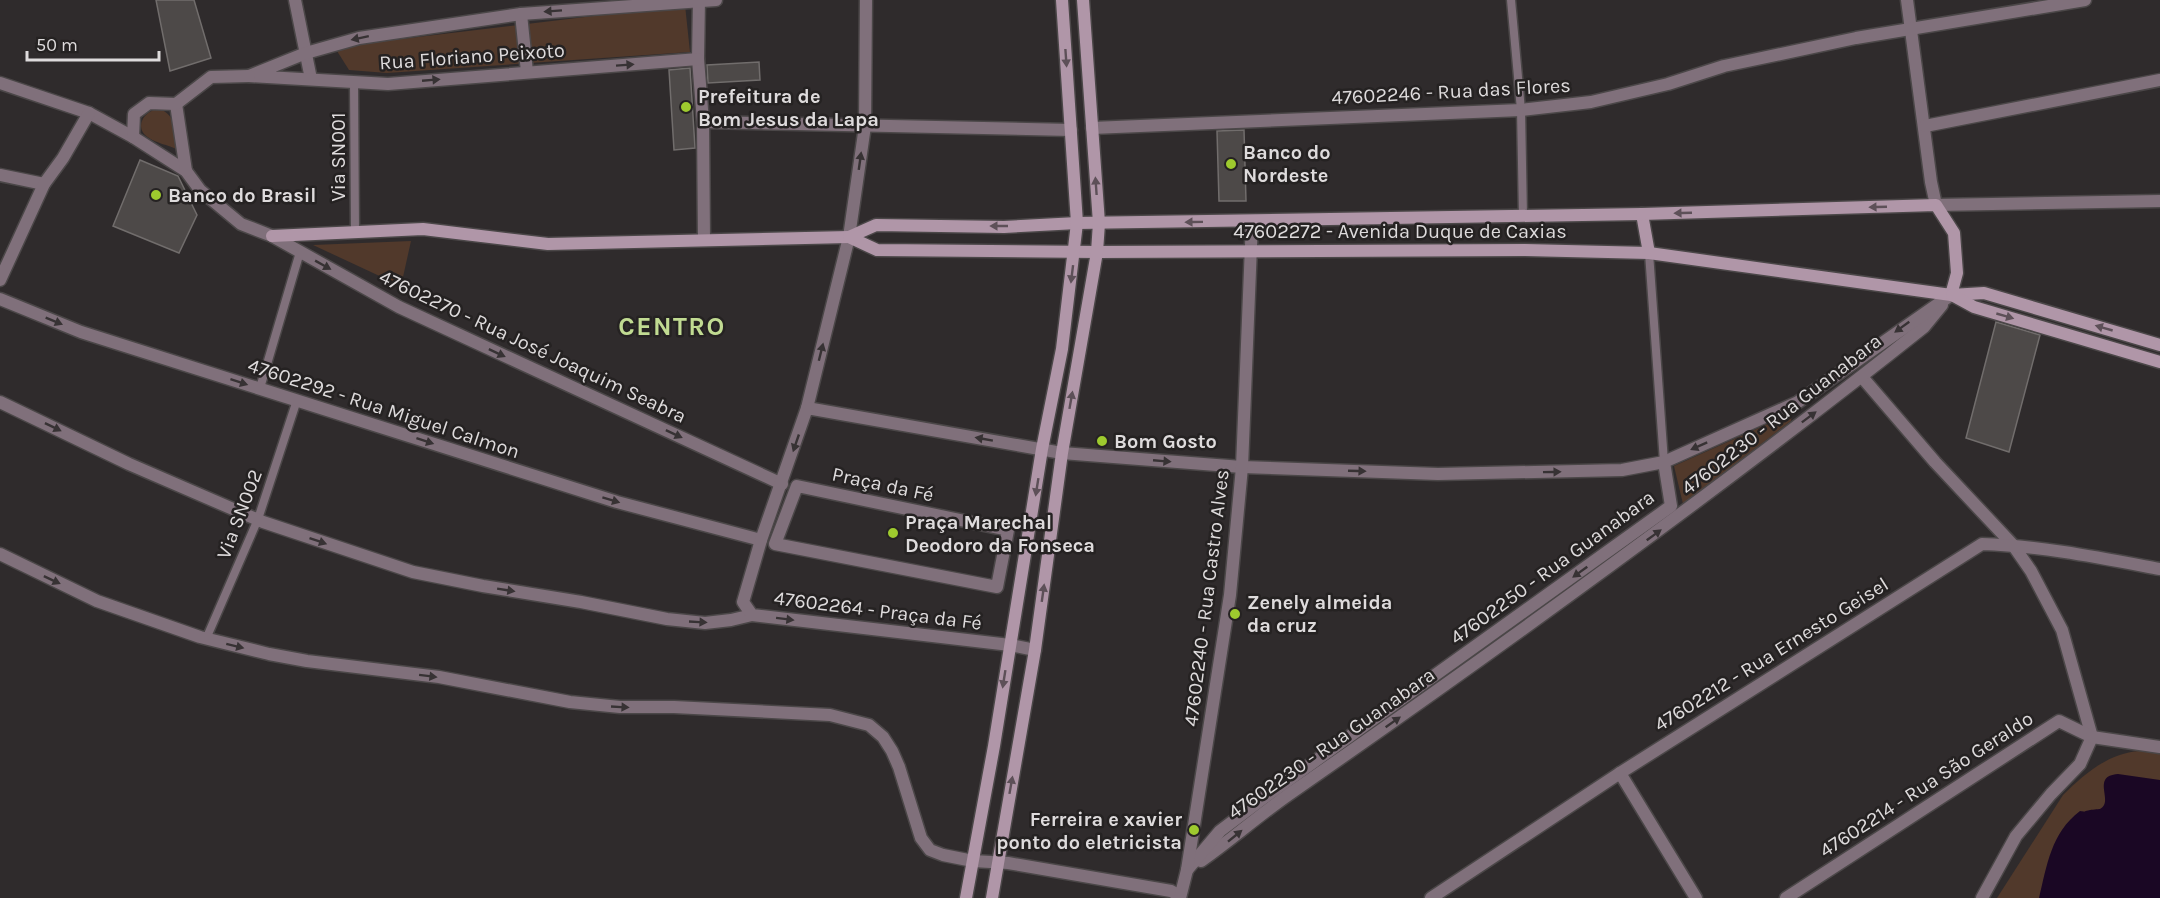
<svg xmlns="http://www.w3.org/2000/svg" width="2160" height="898" font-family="Karla,sans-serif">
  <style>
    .green { fill: #51392b }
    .water { fill: #1a0724 }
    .building { fill: #4d4948; stroke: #716d6c; stroke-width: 1.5 }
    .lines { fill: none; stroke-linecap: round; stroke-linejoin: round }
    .lane-casing { stroke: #4b4748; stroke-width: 11 }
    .street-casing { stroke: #4b4748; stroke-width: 15 }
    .secondary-casing { stroke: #4b4748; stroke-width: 15 }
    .lane { stroke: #80707b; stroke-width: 8 }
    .street { stroke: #80707b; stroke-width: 12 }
    .secondary { stroke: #b096a8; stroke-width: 12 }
    .oneway { fill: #373234 }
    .oneway2 { fill: #5d5058 }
    .poi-dot { fill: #9eca2e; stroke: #252222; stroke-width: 2 }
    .labels { text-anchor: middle; stroke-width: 5; stroke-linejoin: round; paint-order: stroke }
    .street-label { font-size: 20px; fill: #dedbdc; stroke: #252222 }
    .poi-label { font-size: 20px; font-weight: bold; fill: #dedbdc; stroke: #252222; text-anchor: start }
    .district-label { font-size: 26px; font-weight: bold; letter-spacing: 1.5px; fill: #c1db92; stroke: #252222 }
  </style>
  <rect width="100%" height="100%" fill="#2f2b2c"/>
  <g class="green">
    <path d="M685 5 690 52 387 73 349 70 337 51 359 44Z"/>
    <path d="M159 109C176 114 177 134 176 149 168 145 156 143 149 138 133 128 144 110 159 109Z"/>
    <path d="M411 241 401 286 313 245Z"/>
    <path d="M1792 413 1791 421 1683 504 1674 466Z"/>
    <path d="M2139 751 2160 753V898H1997L2063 795C2084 774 2109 753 2139 751Z"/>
  </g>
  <path class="water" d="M2118 774 2160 780V898H2039C2047 865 2051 833 2080 811 2089 812 2080 812 2090 810 2090 810 2099 809 2100 809 2115 802 2090 776 2118 774Z"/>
  <g class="building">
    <path d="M156 0H194L211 58 170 71Z"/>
    <path d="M759 62 760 80 708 83 707 65Z"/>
    <path d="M690 68 695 148 674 150 669 70Z"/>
    <path d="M1244 130 1246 201H1219L1217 131Z"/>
    <path d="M140 160 178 176 197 215 179 253 113 226Z"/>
    <path d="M1996 322 2040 335 2009 452 1966 438Z"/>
  </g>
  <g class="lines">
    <defs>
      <g id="lane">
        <path d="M1511 0 1521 110 1523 217"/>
        <path d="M354 82 355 232"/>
        <path d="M1649 253 1664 462"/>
        <path d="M260 388 300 252"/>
        <path d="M206 639 258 519 297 400"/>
      </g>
      <g id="street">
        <path d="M295 0 311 79"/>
        <path d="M699 0 698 59 703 122 704 240"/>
        <path d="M1907 0 1931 182 1936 205"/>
        <path d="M521 14 527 72"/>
        <path d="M698 59 388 84 249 76 306 53 359 38 521 14 716 0"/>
        <path d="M0 83 89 113 133 137 186 171 200 190 241 224 272 236 399 307 782 484"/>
        <path d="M176 104 186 171"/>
        <path d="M703 122 1071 130"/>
        <path d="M1925 126 2160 80"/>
        <path d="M1092 128 1521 110 1591 102 1668 84 1724 66 1856 38 2085 0"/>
        <path d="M133 137 134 114 149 103 176 104 211 77 249 76"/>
        <path d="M0 175 44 184"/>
        <path d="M1936 205 2160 201"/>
        <path d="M0 280 44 184 63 158 89 113"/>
        <path d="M0 299 81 332 617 502 761 540"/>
        <path d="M1862 377 1935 462 2013 545 2031 571 2062 630 2092 737 2080 764 2051 794 2016 836 1982 898"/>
        <path d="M0 402 129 464 263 522 413 572 483 586 581 602 667 619 705 623 731 620 752 615"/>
        <path d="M807 408 849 237 865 126 866 0"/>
        <path d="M797 486 1008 530 997 587 775 544Z"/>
        <path d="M0 554 97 601 200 637 269 654 307 661 439 677 570 702 620 707H674L830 715 869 725 883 737 892 751 899 767 921 838 930 850 943 855 973 861 1008 863 1171 891 1180 896"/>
        <path d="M1035 650 1010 645 752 615 743 602 761 540 807 408 1062 453 1242 467 1438 474 1622 470 1664 462"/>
        <path d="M1620 773 1696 898"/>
        <path d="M1201 861C1231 840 1258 816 1288 795 1504 645 1718 491 1924 327L1942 305"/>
        <path d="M1187 870 1220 831 1265 797 1671 506 1664 462 1798 402 1951 295"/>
        <path d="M1180 898 1187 870 1230 595 1242 467 1252 221"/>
        <path d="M1431 898 1620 773 1982 544C2042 546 2101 558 2160 569"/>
        <path d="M1786 898 2059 721 2092 737 2160 747"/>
      </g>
      <g id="secondary">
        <path d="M1642 214 1649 253"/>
        <path d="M272 236 423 229 548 244 849 237"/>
        <path d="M1951 295 1957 273 1954 233 1936 205 1642 214 1077 223 1004 227 876 225 849 237 877 250 1097 252 1525 250 1649 253 1951 295 1984 293 2160 345"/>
        <path d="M1952 295 1974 307 2160 362"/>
        <path d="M966 898 994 746 1042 449 1062 349 1077 223 1062 0"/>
        <path d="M992 898 1035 650 1062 453 1097 252 1099 223 1083 0"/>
      </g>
    </defs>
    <use href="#lane" class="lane-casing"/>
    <use href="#street" class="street-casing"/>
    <use href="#secondary" class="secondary-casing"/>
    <use href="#lane" class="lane"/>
    <use href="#street" class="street"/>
    <use href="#secondary" class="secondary"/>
  </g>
  <defs><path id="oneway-solid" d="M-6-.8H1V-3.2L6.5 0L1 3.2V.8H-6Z" transform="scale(1.5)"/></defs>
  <g class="oneway">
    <use href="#oneway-solid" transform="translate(553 11) rotate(176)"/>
    <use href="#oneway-solid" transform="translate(360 38) rotate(168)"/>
    <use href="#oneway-solid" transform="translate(625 65) rotate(-4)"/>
    <use href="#oneway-solid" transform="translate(431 80) rotate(-5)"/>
    <use href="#oneway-solid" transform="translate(860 161) rotate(-82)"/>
    <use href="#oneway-solid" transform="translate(323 265) rotate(29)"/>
    <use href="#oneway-solid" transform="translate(54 321) rotate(22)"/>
    <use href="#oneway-solid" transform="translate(1902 327) rotate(144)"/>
    <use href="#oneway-solid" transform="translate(821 352) rotate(-76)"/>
    <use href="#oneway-solid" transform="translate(497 353) rotate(25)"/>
    <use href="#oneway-solid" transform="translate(239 382) rotate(18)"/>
    <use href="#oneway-solid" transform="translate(1809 417) rotate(-37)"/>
    <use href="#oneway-solid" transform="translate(53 427) rotate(26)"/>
    <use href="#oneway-solid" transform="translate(674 434) rotate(25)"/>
    <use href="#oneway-solid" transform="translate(984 439) rotate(-170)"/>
    <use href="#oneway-solid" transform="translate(425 441) rotate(18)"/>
    <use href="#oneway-solid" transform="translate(796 443) rotate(109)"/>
    <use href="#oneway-solid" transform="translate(1699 446) rotate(156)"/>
    <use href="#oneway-solid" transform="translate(1162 461) rotate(5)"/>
    <use href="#oneway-solid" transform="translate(1357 471) rotate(2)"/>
    <use href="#oneway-solid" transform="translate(1552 472) rotate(-1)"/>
    <use href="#oneway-solid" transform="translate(611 500) rotate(17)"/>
    <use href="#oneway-solid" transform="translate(1654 535) rotate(-36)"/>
    <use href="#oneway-solid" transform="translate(318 541) rotate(19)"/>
    <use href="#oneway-solid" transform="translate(1580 572) rotate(144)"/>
    <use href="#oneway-solid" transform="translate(52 580) rotate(25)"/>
    <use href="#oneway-solid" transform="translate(506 590) rotate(9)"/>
    <use href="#oneway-solid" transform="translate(785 619) rotate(7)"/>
    <use href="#oneway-solid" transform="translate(698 622) rotate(3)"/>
    <use href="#oneway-solid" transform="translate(235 646) rotate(14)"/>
    <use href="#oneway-solid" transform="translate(428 676) rotate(7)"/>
    <use href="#oneway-solid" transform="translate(620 707) rotate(3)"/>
    <use href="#oneway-solid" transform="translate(1393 722) rotate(-35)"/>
    <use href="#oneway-solid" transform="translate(1235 836) rotate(-39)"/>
  </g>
  <g class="oneway2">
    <use href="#oneway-solid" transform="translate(1066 58) rotate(86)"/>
    <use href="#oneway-solid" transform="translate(1096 186) rotate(-94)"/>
    <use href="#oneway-solid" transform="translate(1878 207) rotate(178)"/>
    <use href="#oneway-solid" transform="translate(1683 213) rotate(178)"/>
    <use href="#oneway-solid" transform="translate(1194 222) rotate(179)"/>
    <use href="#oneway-solid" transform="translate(999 226) rotate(180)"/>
    <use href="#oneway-solid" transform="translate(1072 274) rotate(97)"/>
    <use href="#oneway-solid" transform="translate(2005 316) rotate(16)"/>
    <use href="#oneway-solid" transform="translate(2104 328) rotate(-164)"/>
    <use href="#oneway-solid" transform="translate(1071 400) rotate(-80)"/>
    <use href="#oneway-solid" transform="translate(1037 487) rotate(99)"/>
    <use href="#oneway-solid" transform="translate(1043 593) rotate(-82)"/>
    <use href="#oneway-solid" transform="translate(1004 679) rotate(99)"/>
    <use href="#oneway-solid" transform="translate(1011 785) rotate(-80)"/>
  </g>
  <g class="poi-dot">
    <circle cx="686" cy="107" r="6"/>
    <circle cx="1231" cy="164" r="6"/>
    <circle cx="156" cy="195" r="6"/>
    <circle cx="1102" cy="441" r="6"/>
    <circle cx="893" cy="533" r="6"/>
    <circle cx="1235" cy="614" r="6"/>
    <circle cx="1194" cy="830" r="6"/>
  </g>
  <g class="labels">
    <g class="street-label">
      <text transform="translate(472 56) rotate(-4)" y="7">Rua Floriano Peixoto</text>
      <text transform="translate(1451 91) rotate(-3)" y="7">47602246 - Rua das Flores</text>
      <text transform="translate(338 157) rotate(-90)" y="7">Via SN001</text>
      <text x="1400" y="238">47602272 - Avenida Duque de Caxias</text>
      <text transform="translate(533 346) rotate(25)" y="7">47602270 - Rua José Joaquim Seabra</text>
      <text transform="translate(384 408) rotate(18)" y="7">47602292 - Rua Miguel Calmon</text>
      <text transform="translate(1781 414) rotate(-38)" y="7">47602230 - Rua Guanabara</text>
      <text transform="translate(883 484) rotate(12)" y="7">Praça da Fé</text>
      <text transform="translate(239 514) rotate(-69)" y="7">Via SN002</text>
      <text transform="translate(1552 567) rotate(-36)" y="7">47602250 - Rua Guanabara</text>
      <text transform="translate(1206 598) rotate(-83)" y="7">47602240 - Rua Castro Alves</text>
      <text transform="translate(878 610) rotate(7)" y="7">47602264 - Praça da Fé</text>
      <text transform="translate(1771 654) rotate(-32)" y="7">47602212 - Rua Ernesto Geisel</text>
      <text transform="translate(1331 743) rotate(-35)" y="7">47602230 - Rua Guanabara</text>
      <text transform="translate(1926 784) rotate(-33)" y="7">47602214 - Rua São Geraldo</text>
    </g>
    <g class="poi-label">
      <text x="698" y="103">Prefeitura de<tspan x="698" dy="23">Bom Jesus da Lapa</tspan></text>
      <text x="1243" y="159">Banco do<tspan x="1243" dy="23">Nordeste</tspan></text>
      <text x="168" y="202">Banco do Brasil</text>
      <text x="1114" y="448">Bom Gosto</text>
      <text x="905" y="529">Praça Marechal<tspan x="905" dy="23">Deodoro da Fonseca</tspan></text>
      <text x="1247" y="609">Zenely almeida<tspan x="1247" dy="23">da cruz</tspan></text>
      <text x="1182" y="826" text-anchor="end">Ferreira e xavier<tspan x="1182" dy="23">ponto do eletricista</tspan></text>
    </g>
    <g class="district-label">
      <text x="672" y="335">CENTRO</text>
    </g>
  </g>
  <path d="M27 51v9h132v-9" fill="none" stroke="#dedbdc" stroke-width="3"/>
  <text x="36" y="51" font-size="18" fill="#dedbdc" stroke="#252222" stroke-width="4.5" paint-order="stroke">50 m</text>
</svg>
